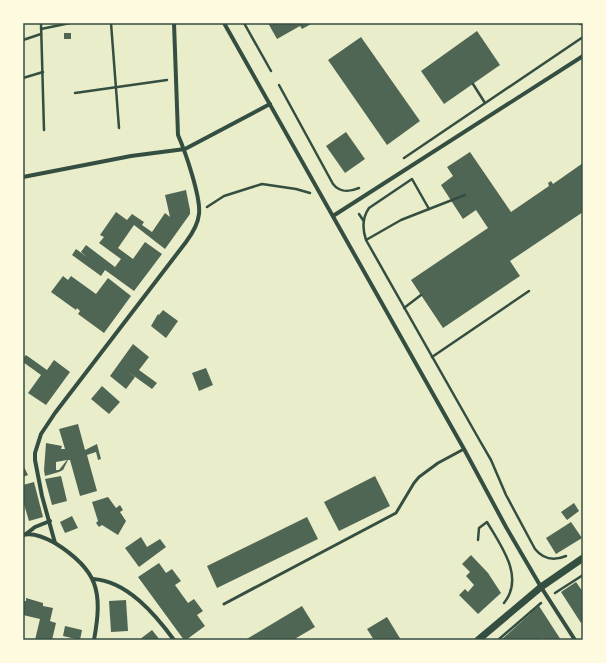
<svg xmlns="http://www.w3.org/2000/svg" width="606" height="663" font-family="Manrope,sans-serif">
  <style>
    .building { fill: #4f6655; fill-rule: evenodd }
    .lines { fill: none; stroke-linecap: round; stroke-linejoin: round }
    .path { stroke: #344e41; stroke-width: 2.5 }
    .service { stroke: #344e41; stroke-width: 3 }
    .minor { stroke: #344e41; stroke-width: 4 }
    .tertiary { stroke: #344e41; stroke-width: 7 }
    .neatline { fill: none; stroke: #344e41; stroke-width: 1.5 }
  </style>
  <rect width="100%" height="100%" fill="#e9edc9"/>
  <g class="building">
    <path d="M268 23H313L302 29 300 26 277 39Z"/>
    <path d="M477 31 500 65 444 104 421 71Z"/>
    <rect x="64" y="33" width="7" height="6"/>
    <path d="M361 37 420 121 387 145 328 60Z"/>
    <path d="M346 132 365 159 345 173 326 146Z"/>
    <path d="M470 152 511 212 549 186 548 183 551 181 553 184 583 163V212L510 261 520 276 443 328 411 280 488 228 476 210 463 219 441 185 453 176 447 167Z"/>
    <path d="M186 190 190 210V214L165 249 134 225 118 248 133 259 145 242 162 254 134 291 105 270 101 276 72 255 76 249 87 257 81 252 86 245 115 267 121 259 99 243 104 237 100 235 116 212 127 220 132 214 144 222 142 225 152 232 165 213 170 217 165 195Z"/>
    <path d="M63 276 68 280 71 276 96 294 108 278 131 296 104 333 78 314 80 311 77 308 76 310 51 292Z"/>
    <path d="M163 310 178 321 166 338 151 326 158 314 159 315Z"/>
    <path d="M133 344 149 357 139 370 157 383 152 389 127 371 135 377 126 389 110 376Z"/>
    <path d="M26 355 47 370 54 360 70 372 46 405 28 393 41 375 23 362V358Z"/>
    <path d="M206 368 213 385 199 391 192 373Z"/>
    <path d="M102 386 120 402 109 414 91 399Z"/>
    <path d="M78 424 85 450 97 444 101 459 98 460 96 452 87 455 97 491 80 496 70 460H68L63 470 59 472 45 476 44 470 46 443 62 446 61 449H65L59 429ZM67 460 59 470H56V462Z"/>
    <path d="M23 465 28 475 23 477Z"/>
    <path d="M61 476 67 501 52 505 45 479Z"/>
    <path d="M375 476 390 506 339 531 324 502Z"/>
    <path d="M34 482 43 517 29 521 23 501V485Z"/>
    <path d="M108 497 116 508 120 505 123 510 120 512 126 521 118 535 102 525 99 527 96 523 98 521 92 502Z"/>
    <path d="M574 503 579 511 567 520 561 512Z"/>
    <path d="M72 516 78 528 65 533 60 522Z"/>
    <path d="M307 517 318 539 217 588 207 566Z"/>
    <path d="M571 522 582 538 556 554 546 538Z"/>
    <path d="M141 537 147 547 160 539 166 547 139 567 125 548Z"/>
    <path d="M471 555 488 573 501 593 478 614 459 595 465 589 468 592 474 585 466 576 470 572 462 564Z"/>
    <path d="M159 563 166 573 172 569 181 581 175 585 188 603 194 599 203 611 197 615 205 626 186 640H184L138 577Z"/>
    <path d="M576 582 583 592V624L582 622 581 623 561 592Z"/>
    <path d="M26 598 43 603V606L53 608 50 621 56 623 52 640H35L40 619 23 615V601H26Z"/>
    <path d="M126 600 128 631 111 632 109 601Z"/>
    <path d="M302 606 315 627 293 640H245Z"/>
    <path d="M539 606 561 640H544L543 638 540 640H501Z"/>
    <path d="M387 617 401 640H374L367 629Z"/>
    <path d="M65 626 82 630 80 640 63 636Z"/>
    <path d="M152 630 160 640H139Z"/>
  </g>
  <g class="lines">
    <g class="path">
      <path d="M41 23 44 130"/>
      <path d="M111 23 119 128"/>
      <path d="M244 23 271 71"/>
      <path d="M580 23V24"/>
      <path d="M41 29 70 23"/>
      <path d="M23 40 41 34"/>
      <path d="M23 78 43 72"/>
      <path d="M473 84 485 103"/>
      <path d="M279 85 333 184C340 193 349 192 359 188"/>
      <path d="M75 93 167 80"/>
      <path d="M404 158 583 37"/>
      <path d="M207 207 224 196 262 184 296 189 310 193"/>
      <path d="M429 209 465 195"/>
      <path d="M359 214 363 220"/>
      <path d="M366 240 401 220 429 209 412 179 369 208C362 218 362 228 366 240L480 441 491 460 506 495 535 549C543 559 554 561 566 556"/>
      <path d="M404 308 421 295"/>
      <path d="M432 357 529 291"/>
      <path d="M478 540 479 528 487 522C501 546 525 577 504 603"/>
      <path d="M555 593 583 575"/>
      <path d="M498 640 541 603"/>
    </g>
    <path class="service" d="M224 604 396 513 414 483 419 477 438 463 464 449"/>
    <g class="minor">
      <path d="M224 23 464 449 506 527 541 587 575 640"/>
      <path d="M23 177 131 156 185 149 270 104"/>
      <path d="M333 216 583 56"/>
      <path d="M26 534 35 527 50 521"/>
      <path d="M23 535C33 532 46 538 55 543L42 496 35 460V453L41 434 55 413 186 242C192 234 198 224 199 214 201 197 185 151 178 135L174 23"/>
      <path d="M55 543C98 570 103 591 94 640"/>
      <path d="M93 579C127 581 155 614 174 640"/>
    </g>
    <path class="tertiary" d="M478 640 541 587 583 558"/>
  </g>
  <rect width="606" height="663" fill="none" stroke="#fefae0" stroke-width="48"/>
  <rect x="24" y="24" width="558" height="615" class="neatline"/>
</svg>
